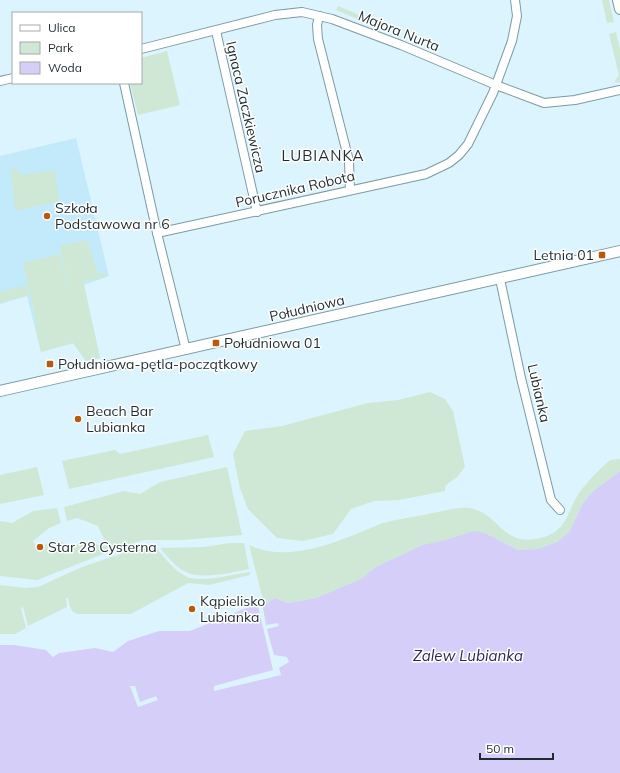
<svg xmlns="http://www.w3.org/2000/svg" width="620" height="773" font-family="Mulish,sans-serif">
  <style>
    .built { fill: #c3eafa }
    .green { fill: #cee8d5 }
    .water { fill: #d5cef8 }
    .pier { fill: #dcf4fe }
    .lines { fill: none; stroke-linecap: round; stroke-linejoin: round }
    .minor-casing { stroke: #7d99a5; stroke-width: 10 }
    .tertiary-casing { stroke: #7d99a5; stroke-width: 12 }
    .minor { stroke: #fff; stroke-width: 8 }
    .tertiary { stroke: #fff; stroke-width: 10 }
    .poi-dot { fill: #b85a0e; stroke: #fff; stroke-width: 1.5 }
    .labels { text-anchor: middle; stroke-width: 3; stroke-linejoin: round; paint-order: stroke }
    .street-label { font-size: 14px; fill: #1f2b30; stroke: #fff }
    .poi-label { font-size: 14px; fill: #1f2b30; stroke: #fff; text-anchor: start }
    .neighbourhood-label { font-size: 15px; letter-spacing: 1px; fill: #1f2b30; stroke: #fff }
    .water-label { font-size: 15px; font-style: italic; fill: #312356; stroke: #fff }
  </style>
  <rect width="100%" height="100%" fill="#dcf4fe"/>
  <path class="built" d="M76 138 109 276 84 285 100 358 86 361 73 343 41 352 27 296 0 304V156Z"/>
  <g class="green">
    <path d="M602 0H609L614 22 607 23Z"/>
    <path d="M338 6 371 20 370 24 336 10Z"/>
    <path d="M616 32 620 49V82L616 83 615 81 619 75 609 34Z"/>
    <path d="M167 51 180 105 138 115 130 83H141V58Z"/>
    <path d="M11 168 18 169 20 175 55 170 59 201 15 211Z"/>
    <path d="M87 240 98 274 106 273 107 276 88 281 87 280 85 281 84 285 100 358 86 361 73 343 41 352 35 326 37 325 23 263 60 254 70 298 60 246Z"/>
    <path d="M27 285 29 295 0 303V292Z"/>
    <path d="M430 392 445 399 453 411 465 467 457 477 445 486V491L399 500 374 501 351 509 333 534 303 541 277 538 248 509 240 488 233 454 245 431 282 426 368 403 398 400Z"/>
    <path d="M208 435 214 457 69 489 62 461 115 450 120 454Z"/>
    <path d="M620 459V471L592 492 583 503 569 532 557 542 538 549 518 550 485 533 422 545 374 568 361 579 316 598 288 603 275 598 264 604 249 545C278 559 315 550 343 539 355 535 367 529 380 524 396 519 415 517 433 513 444 511 456 507 469 508 499 512 502 548 540 538 544 537 548 536 551 534 567 527 569 508 578 495 581 488 605 463 611 460 614 459 617 459 620 459Z"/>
    <path d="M37 467 44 495 0 504V475Z"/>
    <path d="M227 467 242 535 183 540H143L116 549 37 580 0 576V549H4H0V521L12 523 33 511 57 508 61 523 49 528 33 541 37 549 52 541 63 542V543L92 546 93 544 107 546 98 526 77 518 67 521 64 507 124 491 140 494 160 482Z"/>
    <path d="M230 543H244L249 569C229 573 197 582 179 568 172 562 166 555 160 548L204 547Z"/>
    <path d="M144 548H156C165 558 174 570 185 576 200 584 233 574 250 572V575L209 585 188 583 131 614H78L73 612 70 607 68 598H66L67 607 28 626 23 607 21 608 26 628 15 634H0V585L24 588 38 587 82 567 129 551Z"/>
  </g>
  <path class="water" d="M620 471V773H0V645H14L46 650 53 657 59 653 95 648 113 652 128 641 159 631H190L256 604H264L275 598 288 603 316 598 361 579 374 568 422 545 446 540 474 531 485 533 518 550 538 549 557 542 569 532 583 503 592 492Z"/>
  <g class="pier">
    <path d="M257 602H262L266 625 278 623 279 626 267 629 274 655 287 657 289 662 279 668 281 675 214 691V686L273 670Z"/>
    <path d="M130 686H135L140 702 156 696 158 700 138 707Z"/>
  </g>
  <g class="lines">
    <defs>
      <g id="minor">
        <path d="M319 16 317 25 318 39 349 161 350 190"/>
        <path d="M216 31 257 212"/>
        <path d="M141 49 275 15 302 12 332 19 401 45 496 85 544 103 575 100 620 90"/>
        <path d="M0 81 13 78"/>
        <path d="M124 83 157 233 186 350"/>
        <path d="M157 233 426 174 449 163 459 155 468 144 493 93 512 41 517 16 515 0"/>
        <path d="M500 279 521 378 551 500 560 510"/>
      </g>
      <g id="tertiary">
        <path d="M618 0 620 9"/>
        <path d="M0 391 620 251"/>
      </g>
    </defs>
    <use href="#minor" class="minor-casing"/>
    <use href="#tertiary" class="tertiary-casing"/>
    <use href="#minor" class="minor"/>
    <use href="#tertiary" class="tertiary"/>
  </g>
  <g class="poi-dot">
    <circle cx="47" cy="216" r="4"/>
    <rect x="598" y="251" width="8" height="8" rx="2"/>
    <rect x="212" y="339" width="8" height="8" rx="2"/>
    <rect x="46" y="360" width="8" height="8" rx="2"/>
    <circle cx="78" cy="419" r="4"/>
    <circle cx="40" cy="547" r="4"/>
    <circle cx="192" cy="609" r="4"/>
  </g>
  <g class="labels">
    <g class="street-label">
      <text transform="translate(399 31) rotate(22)" y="5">Majora Nurta</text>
      <text transform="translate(246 107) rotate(77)" y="5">Ignaca Zaczkiewicza</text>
      <text transform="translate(295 189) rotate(-13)" y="5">Porucznika Robota</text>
      <text transform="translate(307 308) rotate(-13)" y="5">Południowa</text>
      <text transform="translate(539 393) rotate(77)" y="5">Lubianka</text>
    </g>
    <g class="poi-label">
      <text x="55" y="213">Szkoła<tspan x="55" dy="16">Podstawowa nr 6</tspan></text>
      <text x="594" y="260" text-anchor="end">Letnia 01</text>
      <text x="224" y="348">Południowa 01</text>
      <text x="58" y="369">Południowa-pętla-początkowy</text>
      <text x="86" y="416">Beach Bar<tspan x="86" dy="16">Lubianka</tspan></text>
      <text x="48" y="552">Star 28 Cysterna</text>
      <text x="200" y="606">Kąpielisko<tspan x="200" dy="16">Lubianka</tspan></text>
    </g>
    <g class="neighbourhood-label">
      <text x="323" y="161">LUBIANKA</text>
    </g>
    <g class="water-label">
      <text x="468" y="661">Zalew Lubianka</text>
    </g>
  </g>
  <rect x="12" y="12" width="130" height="72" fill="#ffffff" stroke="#a5aaac"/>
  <rect x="20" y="25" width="20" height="6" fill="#ffffff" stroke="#a5aaac"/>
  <text x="48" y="32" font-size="12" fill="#1f2b30">Ulica</text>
  <rect x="20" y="42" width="20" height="12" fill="#cee8d5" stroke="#a5aaac"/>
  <text x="48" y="52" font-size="12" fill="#1f2b30">Park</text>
  <rect x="20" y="62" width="20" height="12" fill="#d5cef8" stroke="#a5aaac"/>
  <text x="48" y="72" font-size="12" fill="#1f2b30">Woda</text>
  <path d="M480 753v6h73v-6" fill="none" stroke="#1f2b30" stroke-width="2"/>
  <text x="486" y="753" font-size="12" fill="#1f2b30" stroke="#ffffff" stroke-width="3" paint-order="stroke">50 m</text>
</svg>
